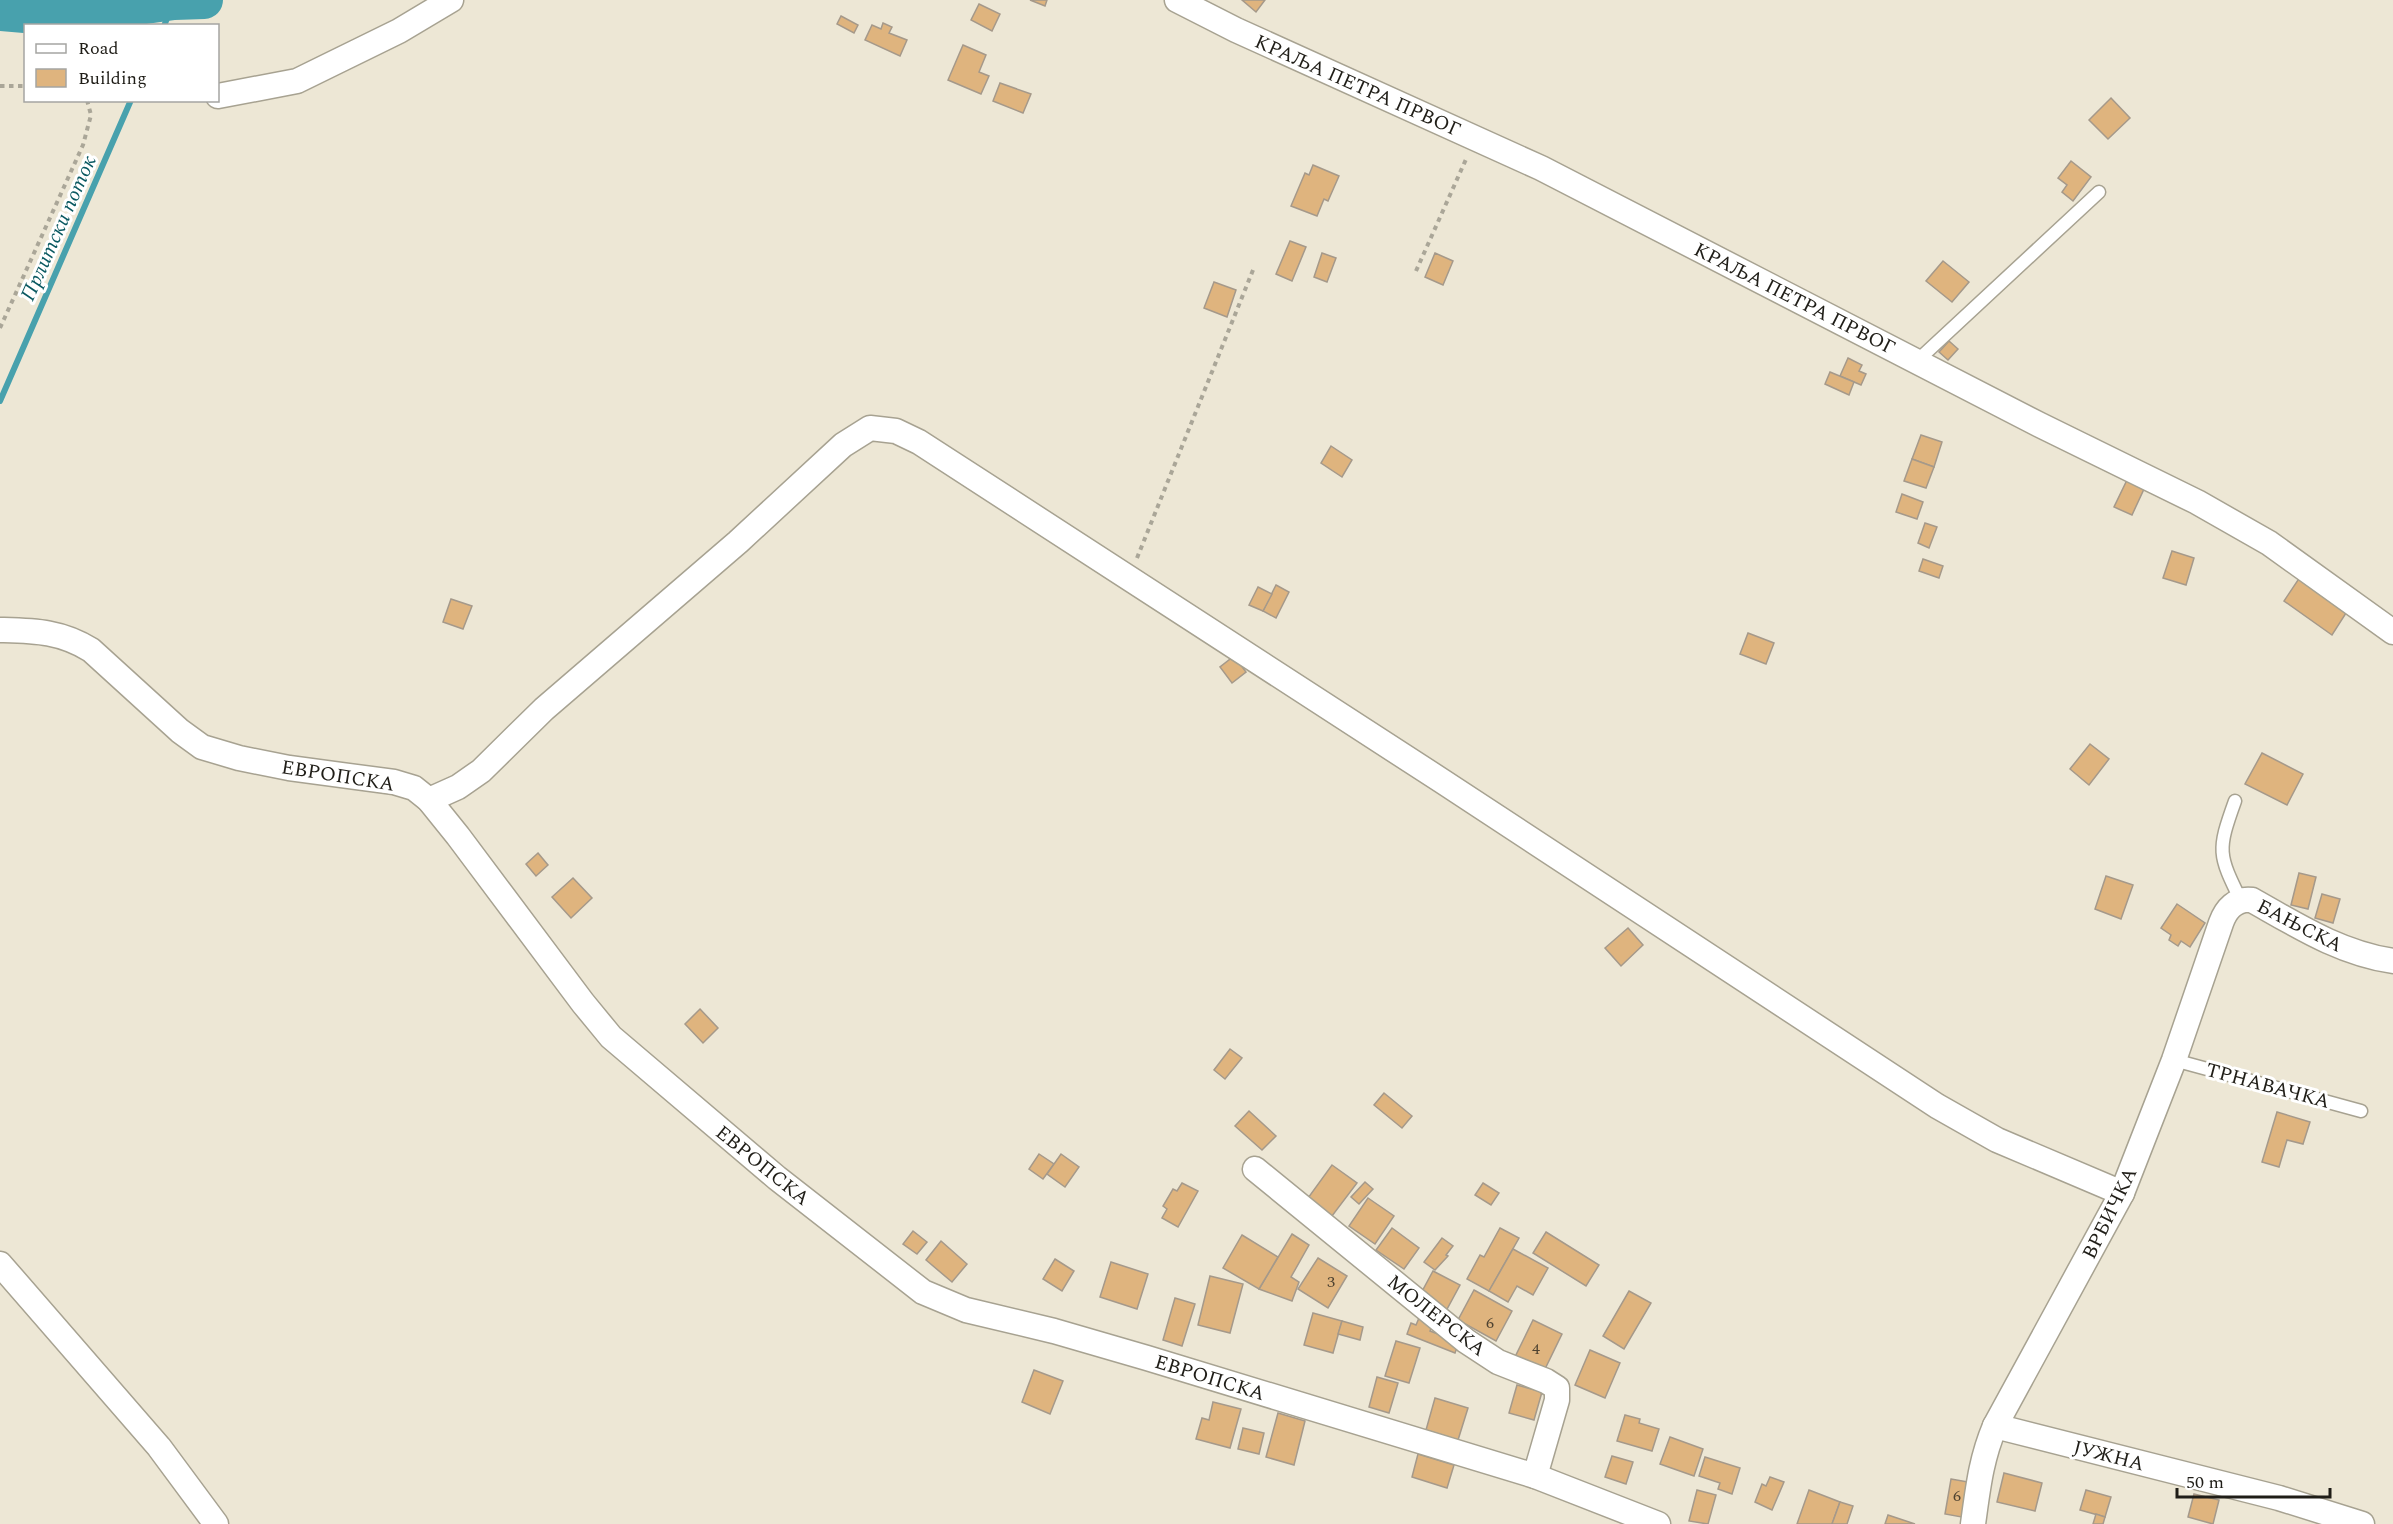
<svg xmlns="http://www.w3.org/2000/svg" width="2393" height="1524" font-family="Spectral,serif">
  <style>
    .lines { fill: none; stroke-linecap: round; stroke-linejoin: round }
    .stream { stroke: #48a1ad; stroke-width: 6 }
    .river { stroke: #48a1ad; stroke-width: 38 }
    .building { fill: #dfb47e; stroke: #a5998a; stroke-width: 1.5 }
    .service-casing { stroke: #a7a291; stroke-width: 15 }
    .minor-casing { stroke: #a7a291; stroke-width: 27 }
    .path { stroke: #aaa698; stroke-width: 4; stroke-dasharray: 4.5 4.5; stroke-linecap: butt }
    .service { stroke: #fff; stroke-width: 12 }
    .minor { stroke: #fff; stroke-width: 24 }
    .labels { text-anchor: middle; stroke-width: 6; stroke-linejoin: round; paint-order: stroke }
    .number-label { font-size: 16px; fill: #4f4331 }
    .street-label { font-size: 20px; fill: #1f1d17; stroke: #fff }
    .water-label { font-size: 21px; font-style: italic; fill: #0a5961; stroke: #fff }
  </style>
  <rect width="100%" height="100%" fill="#ede7d5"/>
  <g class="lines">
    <g class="stream">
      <path d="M164 26 174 1"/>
      <path d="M0 401 131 100"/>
    </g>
    <path class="river" d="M0 12 60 17 174 1 204 0"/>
  </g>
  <g class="building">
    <path d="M1030 0H1047L1045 6Z"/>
    <path d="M1242 0H1265L1256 12Z"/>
    <path d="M979 4 1000 14 992 31 971 20Z"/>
    <path d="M841 16 858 25 854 33 837 24Z"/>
    <path d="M883 23 892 27 889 33 907 40 900 56 865 40 872 25 881 29Z"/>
    <path d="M963 45 986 55 979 72 989 76 981 94 948 80Z"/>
    <path d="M1000 83 1031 94 1023 113 993 101Z"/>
    <path d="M2111 98 2130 118 2108 139 2089 120Z"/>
    <path d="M2071 161 2091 177 2073 201 2062 192 2067 185 2058 178Z"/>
    <path d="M1313 165 1339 176 1328 201 1324 199 1317 216 1291 206 1305 173 1309 175Z"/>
    <path d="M1290 241 1306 247 1292 281 1276 274Z"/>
    <path d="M1322 253 1336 258 1327 282 1314 277Z"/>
    <path d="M1435 253 1453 261 1443 285 1425 277Z"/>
    <path d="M1943 261 1969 282 1952 302 1926 281Z"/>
    <path d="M1214 282 1236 290 1227 317 1204 308Z"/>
    <path d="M1949 341 1958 349 1948 360 1939 352Z"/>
    <path d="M1848 358 1862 365 1859 371 1866 374 1861 385 1840 376Z"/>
    <path d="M1830 372 1854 382 1849 395 1825 384Z"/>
    <path d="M1921 435 1942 442 1934 467 1912 459Z"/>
    <path d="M1331 446 1352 460 1342 477 1321 463Z"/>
    <path d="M1912 459 1934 467 1926 488 1904 481Z"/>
    <path d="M2127 480 2144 489 2132 515 2114 507Z"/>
    <path d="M1902 494 1923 502 1917 519 1896 512Z"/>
    <path d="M1925 523 1937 527 1929 548 1918 543Z"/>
    <path d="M2172 551 2194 558 2186 585 2163 578Z"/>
    <path d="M1923 559 1943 566 1939 578 1919 571Z"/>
    <path d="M2300 577 2348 610 2332 635 2284 601Z"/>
    <path d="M1276 585 1289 592 1276 618 1263 611Z"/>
    <path d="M1258 587 1272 594 1263 611 1249 605Z"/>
    <path d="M451 599 472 606 463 629 443 622Z"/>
    <path d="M1748 633 1774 643 1766 664 1740 654Z"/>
    <path d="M1234 656 1246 672 1232 683 1220 667Z"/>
    <path d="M2090 744 2109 759 2089 785 2070 769Z"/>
    <path d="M2262 753 2303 774 2287 805 2245 784Z"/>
    <path d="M538 853 548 865 536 876 526 864Z"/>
    <path d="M2299 873 2316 877 2308 909 2291 905Z"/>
    <path d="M2106 876 2133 885 2121 919 2095 909Z"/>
    <path d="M573 878 592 898 571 918 552 897Z"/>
    <path d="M2322 894 2340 899 2333 923 2315 918Z"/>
    <path d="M2177 904 2205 923 2190 947 2181 941 2178 946 2169 940 2171 935 2161 928Z"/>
    <path d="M1628 928 1643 945 1621 966 1605 948Z"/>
    <path d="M700 1009 718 1028 703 1043 685 1024Z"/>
    <path d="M1230 1049 1242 1058 1225 1079 1214 1070Z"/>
    <path d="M1384 1093 1412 1116 1402 1128 1374 1105Z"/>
    <path d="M1249 1111 1276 1136 1262 1150 1235 1126Z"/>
    <path d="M2277 1112 2310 1122 2303 1144 2287 1140 2279 1167 2262 1162Z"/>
    <path d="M1039 1154 1054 1164 1043 1179 1029 1169Z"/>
    <path d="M1061 1154 1079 1167 1065 1187 1047 1174Z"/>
    <path d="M1332 1165 1357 1183 1332 1216 1308 1198Z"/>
    <path d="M1365 1182 1373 1189 1359 1204 1351 1197Z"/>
    <path d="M1182 1183 1198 1191 1178 1227 1162 1218 1167 1209 1163 1206 1173 1189 1177 1191Z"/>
    <path d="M1483 1183 1499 1193 1491 1205 1475 1195Z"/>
    <path d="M1368 1198 1394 1216 1375 1244 1349 1226Z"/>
    <path d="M1392 1228 1419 1248 1404 1269 1376 1250Z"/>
    <path d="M1500 1228 1519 1238 1489 1291 1467 1279 1480 1255 1484 1257Z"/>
    <path d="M913 1231 927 1242 917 1254 903 1244Z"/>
    <path d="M1546 1232 1599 1265 1586 1286 1533 1253Z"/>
    <path d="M1292 1234 1309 1245 1291 1277 1299 1282 1292 1301 1259 1289Z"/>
    <path d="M1242 1235 1278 1257 1259 1289 1223 1268Z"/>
    <path d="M1442 1238 1453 1246 1446 1255 1448 1256 1435 1270 1424 1262Z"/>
    <path d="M941 1241 967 1264 952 1282 926 1260Z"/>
    <path d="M1513 1249 1548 1268 1533 1295 1517 1286 1508 1302 1489 1291Z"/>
    <path d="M1318 1258 1347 1276 1328 1308 1298 1289Z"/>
    <path d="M1055 1259 1074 1271 1062 1291 1043 1279Z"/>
    <path d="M1111 1262 1148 1274 1137 1309 1100 1297Z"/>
    <path d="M1433 1271 1460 1285 1446 1311 1419 1297Z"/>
    <path d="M1210 1276 1243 1284 1230 1333 1198 1325Z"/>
    <path d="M1474 1290 1512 1311 1496 1341 1458 1320Z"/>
    <path d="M1629 1291 1651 1303 1624 1349 1603 1336Z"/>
    <path d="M1175 1298 1195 1304 1182 1346 1163 1340Z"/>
    <path d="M1313 1313 1342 1321 1333 1353 1304 1345Z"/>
    <path d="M1419 1318 1433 1323 1430 1331 1459 1342 1455 1353 1407 1334 1411 1323 1416 1325Z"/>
    <path d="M1533 1320 1562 1334 1544 1371 1515 1357Z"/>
    <path d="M1342 1321 1363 1327 1360 1340 1338 1334Z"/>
    <path d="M1396 1341 1420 1348 1409 1383 1385 1376Z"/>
    <path d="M1590 1350 1620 1363 1605 1398 1575 1385Z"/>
    <path d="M1034 1370 1063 1381 1050 1414 1022 1402Z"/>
    <path d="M1377 1377 1398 1383 1389 1413 1369 1407Z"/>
    <path d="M1517 1385 1542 1392 1534 1420 1509 1413Z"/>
    <path d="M1435 1398 1468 1408 1458 1440 1426 1430Z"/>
    <path d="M1213 1402 1241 1409 1230 1448 1196 1439 1202 1418 1209 1420Z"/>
    <path d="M1278 1413 1305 1421 1294 1465 1266 1457Z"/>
    <path d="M1625 1415 1640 1419 1639 1423 1659 1429 1652 1451 1617 1441Z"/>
    <path d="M1243 1428 1264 1433 1259 1454 1238 1449Z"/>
    <path d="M1670 1437 1703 1449 1694 1476 1660 1464Z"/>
    <path d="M1418 1454 1454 1465 1447 1488 1412 1477Z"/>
    <path d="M1612 1456 1633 1462 1626 1484 1605 1477Z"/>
    <path d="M1705 1457 1740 1468 1732 1494 1718 1489 1720 1483 1699 1476Z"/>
    <path d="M2004 1473 2042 1483 2035 1511 1997 1502Z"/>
    <path d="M1770 1477 1784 1482 1772 1510 1755 1502 1762 1484 1766 1486Z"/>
    <path d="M1951 1479 1974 1483 1967 1518 1945 1514Z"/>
    <path d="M1697 1490 1716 1495 1708 1524 1689 1521Z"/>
    <path d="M1809 1490 1840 1502 1832 1524H1797Z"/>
    <path d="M2086 1490 2111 1497 2105 1517 2080 1510Z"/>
    <path d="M2194 1494 2219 1500 2213 1524 2188 1517Z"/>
    <path d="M1840 1502 1853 1506 1847 1524H1832Z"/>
    <path d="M2096 1514 2105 1517 2103 1524H2093Z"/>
    <path d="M1888 1515 1915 1524H1885Z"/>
  </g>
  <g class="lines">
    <defs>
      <g id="service">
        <path d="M1917 361 2099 192"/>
        <path d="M2235 801C2217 851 2218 854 2241 901"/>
        <path d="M2174 1060 2361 1111"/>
      </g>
      <g id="minor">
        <path d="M1177 0 1236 30 1541 168 2040 425 2197 502 2269 543 2393 632"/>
        <path d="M218 96 297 81 399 31 451 0"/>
        <path d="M0 630C35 631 60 631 91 650L180 731 202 747 239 758 289 768 394 782 414 788 429 800 458 836 583 1003 611 1037 777 1178 923 1292 966 1310 1054 1331 1147 1358 1535 1476 1658 1524"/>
        <path d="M429 800 458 787 481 771 544 709 738 542 843 445 870 428 896 431 919 442 1442 781 1937 1106 1997 1140 2122 1193"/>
        <path d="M1255 1169 1466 1341 1498 1362 1546 1381 1557 1388V1400L1535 1476"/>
        <path d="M0 1264 159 1447 216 1524"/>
        <path d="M1995 1426 2279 1498 2362 1524"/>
        <path d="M1973 1524C1978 1488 1981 1459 1995 1426L2122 1193 2174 1060 2221 923C2226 909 2236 898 2252 900 2298 926 2340 953 2393 961"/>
      </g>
    </defs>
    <use href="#service" class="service-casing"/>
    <use href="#minor" class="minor-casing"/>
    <g class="path">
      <path d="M0 86H26"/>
      <path d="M1416 271 1467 157"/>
      <path d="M0 328 83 145 91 115 87 100"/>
      <path d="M1137 558 1253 270"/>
    </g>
    <use href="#service" class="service"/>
    <use href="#minor" class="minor"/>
  </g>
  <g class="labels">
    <g class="number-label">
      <text x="1331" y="1287">3</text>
      <text x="1490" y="1328">6</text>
      <text x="1536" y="1354">4</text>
      <text x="1957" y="1501">6</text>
    </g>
    <g class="street-label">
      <text transform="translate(1358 85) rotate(24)" y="7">КРАЉА ПЕТРА ПРВОГ</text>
      <text transform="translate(1795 298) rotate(27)" y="7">КРАЉА ПЕТРА ПРВОГ</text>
      <text transform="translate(338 775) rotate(9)" y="7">ЕВРОПСКА</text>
      <text transform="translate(2300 925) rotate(27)" y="7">БАЊСКА</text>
      <text transform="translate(2268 1085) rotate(15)" y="7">ТРНАВАЧКА</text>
      <text transform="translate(763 1165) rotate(39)" y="7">ЕВРОПСКА</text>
      <text transform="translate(2109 1213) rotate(-64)" y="7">ВРБИЧКА</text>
      <text transform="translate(1437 1315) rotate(38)" y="7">МОЛЕРСКА</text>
      <text transform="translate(1210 1377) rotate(17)" y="7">ЕВРОПСКА</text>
      <text transform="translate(2109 1455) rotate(14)" y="7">ЈУЖНА</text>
    </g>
    <g class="water-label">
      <text transform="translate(58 228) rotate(-66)" y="7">Прлитски поток</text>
    </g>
  </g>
  <rect x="24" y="24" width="195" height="78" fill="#ffffff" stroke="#a5a5a2" stroke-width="1.5"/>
  <rect x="36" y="44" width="30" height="9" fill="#ffffff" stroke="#a5a5a2" stroke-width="1.5"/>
  <text x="78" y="54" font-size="18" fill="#1f1d17">Road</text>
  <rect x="36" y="69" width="30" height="18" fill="#dfb47e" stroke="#a5a5a2" stroke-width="1.5"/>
  <text x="78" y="84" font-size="18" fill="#1f1d17">Building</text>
  <path d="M2177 1488v9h153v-9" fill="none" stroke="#1f1d17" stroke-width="3"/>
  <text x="2186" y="1488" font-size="18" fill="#1f1d17" stroke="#ffffff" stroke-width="4.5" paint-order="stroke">50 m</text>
</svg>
